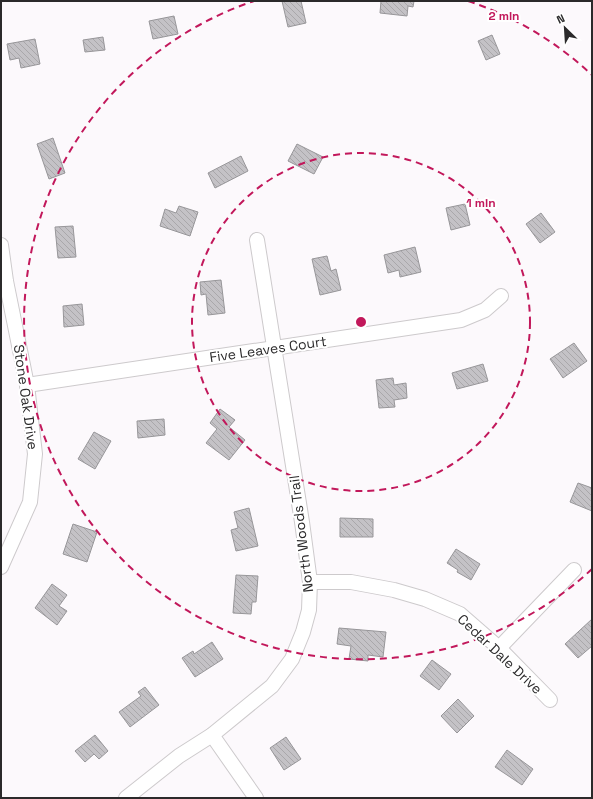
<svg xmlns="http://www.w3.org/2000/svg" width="593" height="799" font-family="'Space Grotesk',sans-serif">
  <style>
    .building { fill: url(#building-back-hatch); stroke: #979699 }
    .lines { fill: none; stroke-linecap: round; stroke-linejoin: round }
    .minor-casing { stroke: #cdcacc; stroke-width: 16 }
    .minor { stroke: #fff; stroke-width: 14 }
    .ring { fill: none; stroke: #c2185b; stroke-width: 2; stroke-dasharray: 7 5 }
    .labels { text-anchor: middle; stroke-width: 4; stroke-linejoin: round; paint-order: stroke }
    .street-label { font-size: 14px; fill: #2b2a2b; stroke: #fff }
    .centre { fill: #c2185b; stroke: #fff; stroke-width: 2 }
    .ring-label { font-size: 12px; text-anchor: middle; font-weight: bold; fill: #c2185b; stroke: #fff; stroke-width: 4; stroke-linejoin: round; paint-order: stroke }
  </style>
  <defs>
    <pattern id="building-back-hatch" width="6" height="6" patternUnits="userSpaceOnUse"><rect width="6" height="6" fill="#c4c2c6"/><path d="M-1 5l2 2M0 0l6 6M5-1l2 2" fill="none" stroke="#a9a7aa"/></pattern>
  </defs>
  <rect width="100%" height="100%" fill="#fcf9fc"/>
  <g class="building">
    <path d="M282 1H301L306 23 288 27Z"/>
    <path d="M381 1H414L413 7 408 6 407 16 380 13Z"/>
    <path d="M174 16 178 34 153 39 149 21Z"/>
    <path d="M492 35 500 54 486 60 478 41Z"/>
    <path d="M103 37 105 50 85 52 83 40Z"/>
    <path d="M35 39 40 64 21 68 19 58 10 60 7 44Z"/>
    <path d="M53 138 65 173 49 179 37 144Z"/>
    <path d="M297 144 323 157 314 174 288 161Z"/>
    <path d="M241 156 248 171 215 188 208 173Z"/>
    <path d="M465 204 470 225 451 230 446 208Z"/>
    <path d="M179 206 198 212 190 236 160 226 165 209 176 213Z"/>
    <path d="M541 213 555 232 540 243 526 224Z"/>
    <path d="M73 226 76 257 58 258 55 227Z"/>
    <path d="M415 247 421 272 400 277 399 270 388 273 384 255Z"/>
    <path d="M327 256 331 271 336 269 341 290 320 295 312 259Z"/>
    <path d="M221 280 225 313 208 315 206 294 201 295 200 282Z"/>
    <path d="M82 304 84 325 64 327 63 306Z"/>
    <path d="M574 343 587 361 563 378 550 359Z"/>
    <path d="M483 364 488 381 457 389 452 373Z"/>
    <path d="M393 378 394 385 406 383 407 398 394 400 395 407 379 408 376 380Z"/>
    <path d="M220 409 235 420 229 427 245 440 229 460 206 443 217 429 210 423Z"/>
    <path d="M164 419 165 435 138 438 137 421Z"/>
    <path d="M94 432 111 441 95 469 78 459Z"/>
    <path d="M578 483 592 488V511L570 502Z"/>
    <path d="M249 508 258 546 236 551 231 530 238 528 234 512Z"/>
    <path d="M340 518 373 519V537H340Z"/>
    <path d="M73 524 97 532 87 562 63 554Z"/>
    <path d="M456 549 480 564 471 580 457 572 458 570 447 563Z"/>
    <path d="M236 575 258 576 256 602H252L251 614 233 613Z"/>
    <path d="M52 584 67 595 59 606 67 611 57 625 35 608Z"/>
    <path d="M592 619V646L578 658 565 644Z"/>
    <path d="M339 628 386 632 383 657 368 655V661L349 659 351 646 337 644Z"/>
    <path d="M212 642 223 659 195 677 182 658 193 651 194 654Z"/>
    <path d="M432 660 451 674 439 690 420 676Z"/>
    <path d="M145 687 159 705 130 727 119 712 141 696 138 692Z"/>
    <path d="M458 699 474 716 457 733 441 716Z"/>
    <path d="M95 735 108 751 99 759 94 754 85 762 75 751Z"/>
    <path d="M286 737 301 759 284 770 270 748Z"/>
    <path d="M507 750 533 769 522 785 495 767Z"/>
  </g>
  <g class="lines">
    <defs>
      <g id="minor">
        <path d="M1 245 6 281 27 385 35 454 30 502 1 567"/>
        <path d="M27 385 461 320 485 310 501 296"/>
        <path d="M310 582H351L394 590 425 599 460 614 499 648 550 700"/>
        <path d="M499 648 574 570"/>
        <path d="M212 735 256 798"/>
        <path d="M126 798 179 756 212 735 272 686 292 659 303 632 309 610 310 582 302 522 257 240"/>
      </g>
    </defs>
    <use href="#minor" class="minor-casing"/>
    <use href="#minor" class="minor"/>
  </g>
  <g class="ring">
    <circle cx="361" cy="322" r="169"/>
    <path d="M592 569A338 338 0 1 1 254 1M468 1A338 338 0 0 1 592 75"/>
  </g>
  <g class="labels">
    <g class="street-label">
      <text transform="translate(268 349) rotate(-8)" y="5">Five Leaves Court</text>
      <text transform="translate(26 397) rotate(82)" y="5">Stone Oak Drive</text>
      <text transform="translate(301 534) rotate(-97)" y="5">North Woods Trail</text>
      <text transform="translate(500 654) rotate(43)" y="5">Cedar Dale Drive</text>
    </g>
  </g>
  <circle cx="361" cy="322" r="6" class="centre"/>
  <g class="ring-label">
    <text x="504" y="20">2 min</text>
    <text x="481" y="207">1 min</text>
  </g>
  <rect width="593" height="799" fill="none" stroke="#2b2a2b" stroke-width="4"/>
  <g transform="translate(565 28) rotate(335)" stroke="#ffffff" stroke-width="3" paint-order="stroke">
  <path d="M0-3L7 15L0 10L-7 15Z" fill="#2b2a2b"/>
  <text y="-6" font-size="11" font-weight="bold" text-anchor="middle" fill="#2b2a2b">N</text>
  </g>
</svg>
